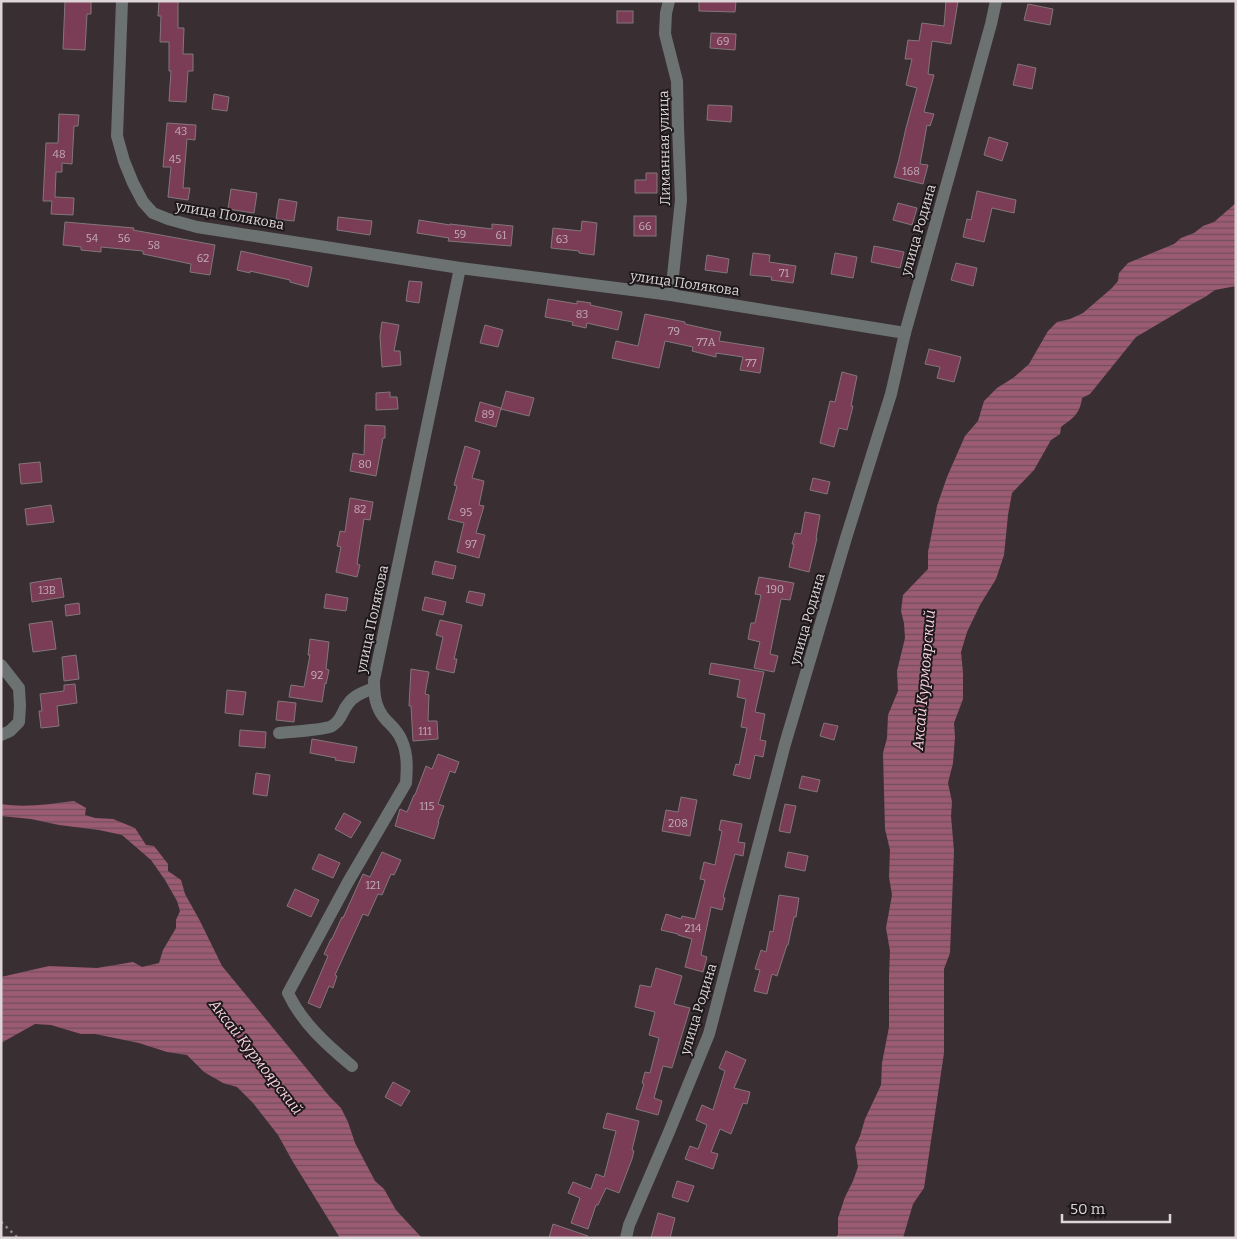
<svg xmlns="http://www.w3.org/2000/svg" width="1237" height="1239" font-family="Bitter,serif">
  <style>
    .water { fill: url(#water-rules) }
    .building { fill: #7a3d55; stroke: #83767a }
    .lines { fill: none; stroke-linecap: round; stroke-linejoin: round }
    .path { stroke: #8e8588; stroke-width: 2.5; stroke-dasharray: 2.5 4; stroke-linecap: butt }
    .minor { stroke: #6c7271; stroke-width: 12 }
    .labels { text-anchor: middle; stroke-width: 4; stroke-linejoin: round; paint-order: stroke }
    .number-label { font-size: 11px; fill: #c4afb7 }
    .street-label { font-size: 14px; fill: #ddd5d8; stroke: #1d181a }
    .water-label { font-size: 15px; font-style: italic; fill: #fbd3e0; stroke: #1d181a }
  </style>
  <defs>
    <pattern id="water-rules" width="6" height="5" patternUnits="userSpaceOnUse" patternTransform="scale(1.25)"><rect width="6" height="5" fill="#9b5b73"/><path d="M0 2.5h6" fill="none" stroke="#734f5c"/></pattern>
  </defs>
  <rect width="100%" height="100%" fill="#392f32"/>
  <g class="water">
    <path d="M1236 203V286L1215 290 1205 297 1192 304 1136 337 1090 394 1082 398C1080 414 1073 418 1061 427L1060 434 1051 440 1034 470 1012 493 1008 515 1004 555 996 579 980 605 967 632 961 652 963 673V699L954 723 955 737 953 763 948 783 952 802 951 816 954 851 950 953 944 969V1053L924 1188 913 1204 903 1238H836L838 1234V1218L845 1197 853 1181 858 1167 855 1147 860 1136 865 1119 881 1085 882 1063 889 1027V977L890 951 886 928 892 895 889 877 890 850 885 829 883 753 887 738 888 715 898 691 897 671 905 638 904 623 901 611 903 595 928 569V552L937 506 947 477 965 436 978 421 984 401 997 388 1013 378 1029 364 1048 331 1057 322 1070 319 1083 313 1112 288 1118 281 1119 273 1128 263 1174 244 1181 238 1194 233 1203 226 1214 222Z"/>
    <path d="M74 801 86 808 85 815 95 818 113 819 135 828 146 845 154 846 168 864V871L181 880 185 894 200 921 222 966 330 1097 341 1108 348 1122 355 1143 375 1181 384 1189 396 1210 422 1238H340L293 1162 278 1135 253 1103 237 1087 223 1083 204 1072 187 1055 167 1052 139 1043 95 1034H81L51 1025 35 1024 1 1043V977L49 966 97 968 133 962 142 967 159 963 163 950 176 928V920L180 911 177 901 165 880 151 860 122 835 99 830 59 825 31 819 1 816V804C25 808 50 804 74 801Z"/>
  </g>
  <g class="building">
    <path d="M65 1H91V14H87L85 50 63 49Z"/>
    <path d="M159 1H178V28H184L183 54H193V71H188L186 102 169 101 171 71H169V42H160L161 16H158Z"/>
    <path d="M699 1H736L735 12 699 11Z"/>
    <path d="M946 1H958L951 44 932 41 928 74 934 75 924 112 934 114 930 126 927 125 920 164 928 165 923 184 894 177 899 159 906 128 917 88 906 85 912 59H905L908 40 919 41 922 23 944 26Z"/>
    <path d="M1028 4 1053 9 1050 25 1024 20Z"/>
    <rect x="617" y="11" width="16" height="12"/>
    <path d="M711 33 736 34 735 50 710 48Z"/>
    <path d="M1018 64 1036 68 1032 89 1013 85Z"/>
    <path d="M214 94 229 97 227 111 212 109Z"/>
    <path d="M708 105 732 106 731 122 707 120Z"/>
    <path d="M59 114 79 115 78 126H74L72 164 62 163V172H56L55 197 74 198 73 215 51 214 52 201H43L46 143H58Z"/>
    <path d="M167 123 196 125 195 140 187 139 183 188H190L188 200 168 197 171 167H163Z"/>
    <path d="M989 137 1008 143 1002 161 984 155Z"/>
    <path d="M646 173H657V193H635V180H646Z"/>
    <path d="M231 189 257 193 254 213 228 209Z"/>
    <path d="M977 191 1016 200 1014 213 992 208 984 242 963 237 967 219 971 220Z"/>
    <path d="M279 199 297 202 294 221 276 219Z"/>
    <path d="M898 203 917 208 912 225 893 220Z"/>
    <rect x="634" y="216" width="22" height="20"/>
    <path d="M338 217 372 221 370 235 337 230Z"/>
    <path d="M419 220 450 225V224L492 229V224L513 226 511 246 448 241 449 238 417 233Z"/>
    <path d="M582 221 597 223 594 255 579 253V251L551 248 553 228 581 231Z"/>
    <path d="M65 222 134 228 133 230 215 245 210 275 190 272 191 264 143 254V251L101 247V252L81 250V247L63 245Z"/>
    <path d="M874 246 904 252 900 268 871 262Z"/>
    <path d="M241 251 312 267 308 287 290 282V280L250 271V273L237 270Z"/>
    <path d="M753 253 770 255 769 262 796 266 793 283 771 280 772 277 750 275Z"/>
    <path d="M835 253 857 257 853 278 831 274Z"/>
    <path d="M707 255 729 259 727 273 705 270Z"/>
    <path d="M956 263 977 268 973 286 951 280Z"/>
    <path d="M409 281 422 282 419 303 406 301Z"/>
    <path d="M548 299 577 304V301L591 303 590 305 622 312 618 330 587 323 586 328 572 325 573 322 545 317Z"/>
    <path d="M645 314 685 322V324L721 332 719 341 764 348 760 373 740 370 743 357 716 353V357L692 351 693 347 665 341 659 368 612 358 616 341 638 346Z"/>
    <path d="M382 322 399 325 394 351H400L401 365 382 367 380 336Z"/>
    <path d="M485 325 503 330 498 347 480 343Z"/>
    <path d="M929 349 961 357 954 382 937 378 940 367 925 364Z"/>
    <path d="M842 372 857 376 851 406H853L847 430 839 428 834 447 820 443 830 401 835 402Z"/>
    <path d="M506 391 534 398 529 416 501 409Z"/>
    <path d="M390 392V397H397L398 409 376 410V393Z"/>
    <path d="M480 402 501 408 496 427 475 421Z"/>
    <path d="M365 425 385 426V438H383L376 476 350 471 353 453 364 455Z"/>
    <path d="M465 446 480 451 472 478 484 481 479 505 484 506 476 533 485 535 479 558 457 552 464 523 448 519 457 486 454 485Z"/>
    <path d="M40 462 42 482 21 484 19 464Z"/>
    <path d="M813 478 830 482 827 494 810 490Z"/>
    <path d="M350 498 373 502 370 520 364 519 357 564 360 565 357 577 336 572 341 547 337 546 340 531 345 532Z"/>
    <path d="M51 505 54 522 27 525 25 509Z"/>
    <path d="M805 512 820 515 816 538H817L809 572 789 567 794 544H792L795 533 801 534Z"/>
    <path d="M435 561 456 566 453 579 432 574Z"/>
    <path d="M759 577 794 583 790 600 781 599 770 654 778 656 774 672 754 668 760 642 748 639 751 623H755L761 595 755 594Z"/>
    <path d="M61 578 64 597 32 602 30 583Z"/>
    <path d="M469 591 485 594 482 606 466 602Z"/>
    <path d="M326 594 348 598 346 611 324 608Z"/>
    <path d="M425 597 446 602 443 615 422 610Z"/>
    <path d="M79 603 80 614 66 616 65 605Z"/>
    <path d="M440 620 462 625 454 659H457L454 673 436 669 443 637 436 635Z"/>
    <path d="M52 621 56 649 33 652 29 624Z"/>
    <path d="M310 639 329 642 326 669 329 670 326 684 325 683 322 702 289 697 291 685 304 687 310 655H308Z"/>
    <path d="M76 655 79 679 64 681 62 657Z"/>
    <path d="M711 663 764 672 755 712 765 714 760 740 766 741 763 757 755 755 750 779 733 775 736 764 739 765 747 728 741 727 746 699 737 697 740 680 709 674Z"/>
    <path d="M411 669 429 672 425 694 429 695 428 721H437L438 739 413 741 411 706H409Z"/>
    <path d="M75 684 77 703 57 706 59 726 41 728 39 711H42L40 694 64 691V685Z"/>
    <path d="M227 690 246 692 243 715 225 713Z"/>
    <path d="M278 701 296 703 294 722 276 720Z"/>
    <path d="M824 723 838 726 834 740 820 736Z"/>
    <path d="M240 730 266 732 265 748 239 746Z"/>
    <path d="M312 739 357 747 354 763 335 760 336 758 310 753Z"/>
    <path d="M438 754 459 762 455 773 450 771 438 804 444 806 438 822H439L434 839 395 826 400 809 407 812 414 795H415L426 766 432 769Z"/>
    <path d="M256 773 270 775 267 796 253 794Z"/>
    <path d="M802 776 820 780 817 792 799 788Z"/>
    <path d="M681 797 697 800 690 836 662 831 666 810 678 812Z"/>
    <path d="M785 804 796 806 790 833 779 831Z"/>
    <path d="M344 813 361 822 351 838 335 829Z"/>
    <path d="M721 820 742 824 738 842 745 843 743 856 735 854 723 897 725 898 722 910 711 907 701 955 707 957 703 972 685 967 692 939 678 935V934L661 930 666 914 681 919 682 916 695 919 705 880 700 879 704 862 715 865 722 831 719 830Z"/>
    <path d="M382 852 401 860 394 875 391 874 382 895 378 894 368 916 363 914 335 975 337 976 333 988 329 986 320 1008 308 1003 328 956 324 954 331 939H332L342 917 343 918 363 874 370 877Z"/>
    <path d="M788 852 808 856 805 871 785 867Z"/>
    <path d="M319 854 340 863 333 878 312 869Z"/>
    <path d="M295 889 319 900 311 917 287 906Z"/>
    <path d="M779 895 799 898 796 917H794L788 945H787L777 976 772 974 767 994 754 991 760 970 755 969 761 950 766 952 770 931 773 932Z"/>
    <path d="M656 968 682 976 674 1004 690 1008 672 1068 663 1066 654 1098 662 1101 658 1115 636 1109 644 1084 642 1083 645 1072 650 1073 659 1038 649 1035 655 1012 635 1007 640 985 651 987Z"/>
    <path d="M726 1051 746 1060 734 1088 750 1092 747 1104 743 1103 731 1134 720 1129 711 1152 718 1154 713 1169 685 1159 690 1146 698 1149 707 1125 696 1120 702 1105 713 1110 725 1071 719 1068Z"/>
    <path d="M393 1082 410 1091 401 1106 385 1097Z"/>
    <path d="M607 1113 639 1121 632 1150 634 1151 632 1159 619 1193 606 1188 598 1205H596L588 1229 571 1223 580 1198 568 1193 573 1182 591 1189 596 1174 604 1177 616 1131 603 1128Z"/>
    <path d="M677 1181 694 1186 688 1202 672 1197Z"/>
    <path d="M658 1213 675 1218 670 1238H651Z"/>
    <path d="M553 1224 588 1236 587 1238H549Z"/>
  </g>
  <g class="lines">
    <path class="path" d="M1 1222 18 1238"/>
    <g class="minor">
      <path d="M122 1 117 136 124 161 133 183 143 202 153 213 168 219 197 227 460 268 671 295 905 333"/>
      <path d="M669 1 666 13 665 34 677 81 678 127 681 200 671 295"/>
      <path d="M1 665 19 688 20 706 19 722 10 731 1 735"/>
      <path d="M279 733C289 732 325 730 332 726 343 719 341 712 348 704 354 695 364 692 374 688"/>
      <path d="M352 1066C327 1045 302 1023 288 993L348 882 406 783C407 769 408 755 402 741 399 732 392 726 386 720 375 708 374 695 374 680L460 268"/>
      <path d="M626 1238 629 1225 669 1132 709 1034 785 744 846 538 891 394 905 333 961 133 991 24 996 1"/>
    </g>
  </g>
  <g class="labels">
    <g class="number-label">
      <text x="723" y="45">69</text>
      <text x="181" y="135">43</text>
      <text x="59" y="158">48</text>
      <text x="175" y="163">45</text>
      <text x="911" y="175">168</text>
      <text x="645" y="230">66</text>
      <text x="460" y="238">59</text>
      <text x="501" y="239">61</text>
      <text x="92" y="242">54</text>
      <text x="124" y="242">56</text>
      <text x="562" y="243">63</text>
      <text x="154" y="249">58</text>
      <text x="203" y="262">62</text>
      <text x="784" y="277">71</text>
      <text x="582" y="318">83</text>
      <text x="674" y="335">79</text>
      <text x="706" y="346">77А</text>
      <text x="751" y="367">77</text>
      <text x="488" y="418">89</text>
      <text x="365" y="468">80</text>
      <text x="360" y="513">82</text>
      <text x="466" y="516">95</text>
      <text x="471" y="548">97</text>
      <text x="775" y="593">190</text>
      <text x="47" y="594">13В</text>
      <text x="317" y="679">92</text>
      <text x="425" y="735">111</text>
      <text x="427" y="810">115</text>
      <text x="678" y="827">208</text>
      <text x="373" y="889">121</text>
      <text x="693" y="932">214</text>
    </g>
    <g class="street-label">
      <text transform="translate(664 148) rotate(-91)" y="5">Лиманная улица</text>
      <text transform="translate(230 215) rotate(10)" y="5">улица Полякова</text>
      <text transform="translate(918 230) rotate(-74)" y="5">улица Родина</text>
      <text transform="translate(685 283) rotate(8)" y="5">улица Полякова</text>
      <text transform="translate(372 619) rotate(-78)" y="5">улица Полякова</text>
      <text transform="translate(807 619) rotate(-74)" y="5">улица Родина</text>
      <text transform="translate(698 1009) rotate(-73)" y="5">улица Родина</text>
    </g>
    <g class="water-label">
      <text transform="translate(924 680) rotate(-85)" y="5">Аксай Курмоярский</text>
      <text transform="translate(256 1057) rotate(52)" y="5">Аксай Курмоярский</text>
    </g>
  </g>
  <rect width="1237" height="1239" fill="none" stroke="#ddd5d8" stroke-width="5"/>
  <path d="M1062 1214v8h108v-8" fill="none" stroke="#ddd5d8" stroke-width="2.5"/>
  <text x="1070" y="1214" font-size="15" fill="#ddd5d8" stroke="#1d181a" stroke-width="4" paint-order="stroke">50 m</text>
</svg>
